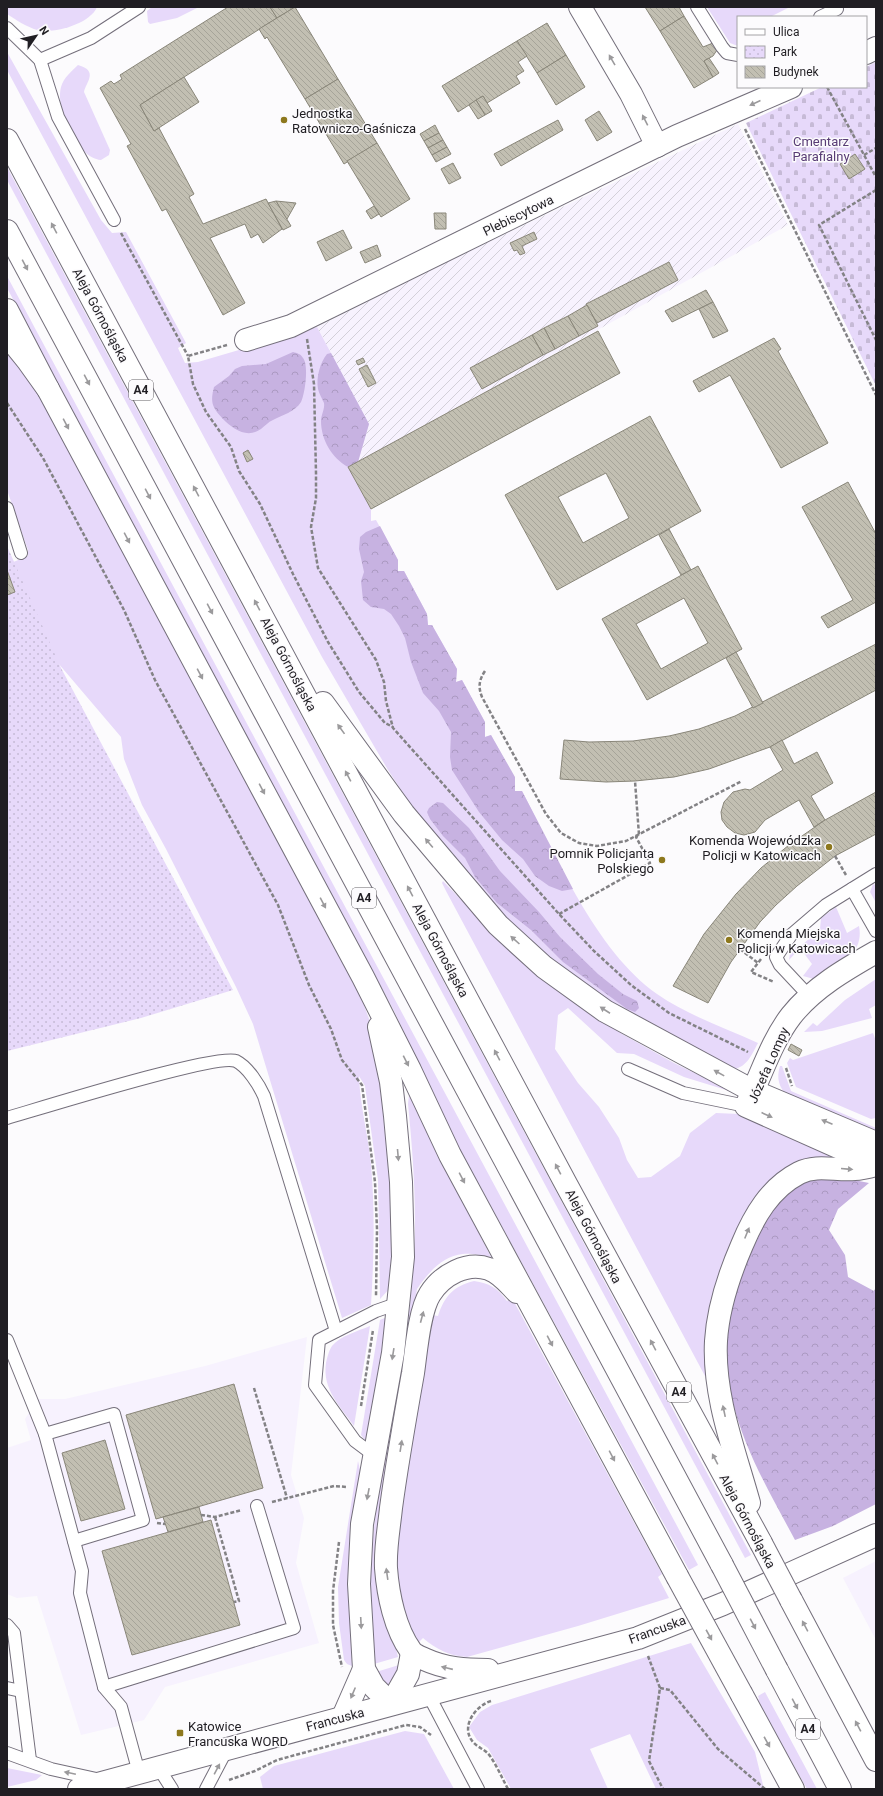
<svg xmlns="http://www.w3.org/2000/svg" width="883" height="1796" font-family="Roboto,sans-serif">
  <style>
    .built { fill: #f7f2fe }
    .industrial { fill: url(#industrial-furrows) }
    .grass { fill: #e7d9fa }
    .forest { fill: url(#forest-crowns) }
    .cemetery { fill: url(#cemetery-stones) }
    .park { fill: url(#park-dots) }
    .building { fill: url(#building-back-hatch); stroke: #898679; fill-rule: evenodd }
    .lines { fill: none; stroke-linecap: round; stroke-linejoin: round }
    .lane-casing { stroke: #746f7b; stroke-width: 14 }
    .street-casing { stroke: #746f7b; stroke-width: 24 }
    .secondary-casing { stroke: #746f7b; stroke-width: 24 }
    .highway-casing { stroke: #746f7b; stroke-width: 24 }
    .path { stroke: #838285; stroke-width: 2.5; stroke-dasharray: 4 2; stroke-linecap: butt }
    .lane { stroke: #fff; stroke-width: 12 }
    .street { stroke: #fff; stroke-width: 22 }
    .secondary { stroke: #fff; stroke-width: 22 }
    .highway { stroke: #fff; stroke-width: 22 }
    .secondary-bridge-casing { stroke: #746f7b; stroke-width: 24; stroke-linecap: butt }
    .highway-bridge-casing { stroke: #746f7b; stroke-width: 24; stroke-linecap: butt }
    .secondary-bridge { stroke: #fff; stroke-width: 22 }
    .highway-bridge { stroke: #fff; stroke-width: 22 }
    .oneway { fill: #9b9a9c }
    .poi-dot { fill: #8d781d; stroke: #fcfbfd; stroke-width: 1.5 }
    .labels { text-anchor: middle; stroke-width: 3; stroke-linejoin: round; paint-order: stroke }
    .shield { fill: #fcfbfd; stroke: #626064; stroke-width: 1 }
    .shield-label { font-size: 12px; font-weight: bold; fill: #201e23 }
    .poi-label { font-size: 13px; fill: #201e23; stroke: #fcfbfd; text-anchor: start }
    .park-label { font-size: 13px; fill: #583c75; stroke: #fcfbfd }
    .street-label { font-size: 13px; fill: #201e23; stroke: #fcfbfd }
  </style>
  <defs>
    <pattern id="industrial-furrows" width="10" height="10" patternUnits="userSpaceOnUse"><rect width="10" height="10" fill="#f7f2fe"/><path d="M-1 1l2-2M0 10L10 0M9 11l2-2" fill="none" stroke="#d3cfd9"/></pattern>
    <pattern id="forest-crowns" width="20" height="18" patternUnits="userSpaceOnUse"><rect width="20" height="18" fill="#c7b2e1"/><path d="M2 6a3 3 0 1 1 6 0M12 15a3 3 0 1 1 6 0" fill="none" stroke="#ab99c1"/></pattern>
    <pattern id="cemetery-stones" width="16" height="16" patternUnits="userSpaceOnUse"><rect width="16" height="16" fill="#e7d9fa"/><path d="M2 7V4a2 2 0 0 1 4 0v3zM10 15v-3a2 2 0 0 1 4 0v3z" fill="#c6bad6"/></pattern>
    <pattern id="park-dots" width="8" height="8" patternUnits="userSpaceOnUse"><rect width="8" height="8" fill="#e7d9fa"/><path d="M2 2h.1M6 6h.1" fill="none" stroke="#c6bad6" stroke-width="1.8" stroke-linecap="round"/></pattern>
    <pattern id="building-back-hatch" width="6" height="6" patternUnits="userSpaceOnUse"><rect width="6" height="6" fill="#c2bfb2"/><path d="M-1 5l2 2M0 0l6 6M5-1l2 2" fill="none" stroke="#a6a499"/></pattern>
  </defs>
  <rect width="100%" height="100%" fill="#fcfbfd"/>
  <g class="built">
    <path d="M307 1337 291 1475 304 1518 296 1563 319 1643 165 1687 144 1720 81 1735 37 1596 17 1598 7 1594V1448L31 1440 25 1419 38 1399H65L205 1366Z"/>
    <path d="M876 1561V1640L843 1578Z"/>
  </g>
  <path class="industrial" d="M738 124 788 225 358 462 369 424 317 327 476 248Z"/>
  <g class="grass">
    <path d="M7 7H97C90 24 54 34 37 30 27 27 16 20 7 14Z"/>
    <path d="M152 7H199L177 18 150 24 148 22 147 11Z"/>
    <path d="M707 7H790L770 17H738V46L730 43Z"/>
    <path d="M7 52 101 220 112 233 126 232 186 343 178 348 185 363 198 362 317 327 369 424 358 462 348 467 371 509V521L376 520 398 560V571H404L427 614 428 625H432L457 669 456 682 462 680 485 722V737L491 735 514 777 515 791H522C557 857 595 950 657 994 687 1015 725 1028 758 1043 752 1054 747 1067 734 1069L632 1017 561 967 536 946 487 900 415 811 388 770 322 657 7 70Z"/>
    <path d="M78 65C99 71 86 82 84 92L110 150 109 155 101 160C77 158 55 109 61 87 64 77 71 72 78 65Z"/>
    <path d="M7 167 751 1555 745 1558 7 180Z"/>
    <path d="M7 276 698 1565 689 1570 457 1144 393 1009 7 288Z"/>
    <path d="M7 345 29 375 358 989 371 1024 387 1103 393 1241 390 1288 380 1299 378 1180 365 1086 359 1076C360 1105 368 1135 371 1164 375 1211 374 1257 371 1305L342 1318 253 1024 236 987 166 849 142 805 124 759 121 737 58 663 11 563 28 556V550L7 490Z"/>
    <path d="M443 881 491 931 573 1000 622 1034 674 1063 736 1093 684 1077 634 1054 617 1053 568 1008 558 1015 555 1049 578 1083 599 1107 619 1138 627 1160 638 1178 651 1177 680 1156 690 1133 716 1113 739 1114 839 1157H820L800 1163 759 1194 745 1213 735 1234 707 1375 705 1376 446 891 442 883Z"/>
    <path d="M873 884 876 885 875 901 870 892Z"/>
    <path d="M836 907 847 933 859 926C861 936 859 944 854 952L814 979 803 976 812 964 800 948 789 960 791 946 792 945 801 946 820 929 821 918Z"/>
    <path d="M876 979V1005L869 1009 872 1018 822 1031 804 1032 813 1023 817 1026 845 1000Z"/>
    <path d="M873 1033 876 1041V1118L871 1119 796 1087 787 1063 790 1058 793 1060Z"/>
    <path d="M780 1066H782L791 1091 876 1128V1134L788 1096C779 1088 776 1078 780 1066Z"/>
    <path d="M409 1095 491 1257C483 1256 472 1253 463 1254 442 1256 428 1273 417 1289L386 1477 395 1644 398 1657 374 1664C371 1629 368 1595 371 1561 377 1467 404 1376 412 1283 418 1223 414 1164 408 1104Z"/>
    <path d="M474 1281C489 1283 498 1288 507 1301L512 1298 662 1574 658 1577 669 1598 578 1626 467 1657C449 1656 436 1649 423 1638L419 1642C397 1617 397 1578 396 1546L432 1315 438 1316C444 1297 453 1286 474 1281Z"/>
    <path d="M387 1317 368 1440H365L361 1435 380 1320Z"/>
    <path d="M370 1326 354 1426C340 1406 322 1389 326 1363 327 1358 329 1350 332 1346 340 1336 358 1331 370 1326Z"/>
    <path d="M358 1461 361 1474 349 1589 352 1666 347 1664 344 1660 339 1623 338 1587Z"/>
    <path d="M691 1643 755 1752 764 1789H656L630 1734 590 1749 608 1789H511L488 1748 477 1740 469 1727 480 1712 492 1705Z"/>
    <path d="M399 1665 398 1675 389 1689 376 1672Z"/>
    <path d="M765 1692 817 1789H807L757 1700 759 1699 758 1696Z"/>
    <path d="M405 1731 424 1734 454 1789H263L260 1777 274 1766Z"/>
    <path d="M7 1768 42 1775 36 1780 7 1787Z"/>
  </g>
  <g class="forest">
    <path d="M293 352C297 353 301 354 303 358 309 365 305 394 301 402 295 412 282 415 273 420 268 422 265 426 261 429 247 439 233 429 223 419 212 407 210 403 214 387L229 376 235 369 242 366 266 364Z"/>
    <path d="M331 353 369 424 358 462 348 467C332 458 321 440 321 421 321 415 325 409 324 403 322 398 319 394 318 389 316 377 320 363 327 354Z"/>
    <path d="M380 526 398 560V571H404L427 614 428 625H432L457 669 456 682 462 680 485 722V737L491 735 515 777V791H522L573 889 562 891 549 886 535 876 523 859 502 840 479 812 452 770 450 757 451 732 439 711 423 693 411 662 405 638 399 626 391 614 384 609 371 607 363 600 361 581 364 572 359 549 360 537 366 532Z"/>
    <path d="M437 802 443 803 469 828 500 871 539 912 560 937 598 974 623 994 637 1001 639 1008 635 1012 627 1009 563 962 531 930 497 903 475 877 465 858 443 836 430 819 427 812 429 808Z"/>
    <path d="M839 1177 869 1183 838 1209 829 1230 845 1255 848 1277 874 1291 876 1287V1504L833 1526 795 1540C771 1495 744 1450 732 1399 728 1380 726 1358 727 1339 730 1293 763 1193 811 1178 819 1176 830 1178 839 1177Z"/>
  </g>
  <path class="cemetery" d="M876 62V386L746 123 822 87H866V67Z"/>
  <path class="park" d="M7 546 61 668 233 990 141 1018 7 1051Z"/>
  <g class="building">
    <path d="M228 7H270L277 18 140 105 154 131 159 128 194 194 189 197 203 224 266 199 282 229 263 243 258 234 251 238 245 224 210 238 245 303 223 315 166 209 162 211 127 146 131 144 100 88 111 81 114 84 122 79 120 75Z"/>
    <path d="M270 7H295L277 18Z"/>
    <path d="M295 7 338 79 305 99 267 37 265 39 259 29Z"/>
    <path d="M645 7H679L684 16 660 31Z"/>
    <path d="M684 16 703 47 713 43 717 50 713 56 704 61 713 77 694 88 660 31Z"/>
    <path d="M547 23 566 55 537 73 517 41Z"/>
    <path d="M517 41 527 56 518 62 524 71 516 76 520 83 487 103 483 96 458 112 442 86Z"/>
    <path d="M566 55 585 87 556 105 537 73Z"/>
    <path d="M709 58 719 73 713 77 704 61Z"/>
    <path d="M184 77 199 102 154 131 140 105Z"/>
    <path d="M338 79 377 143 344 164 305 99Z"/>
    <path d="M483 96 492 111 485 115 476 100Z"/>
    <path d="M476 100 485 115 478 119 469 105Z"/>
    <path d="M599 111 612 132 597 141 585 120Z"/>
    <path d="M558 120 563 130 501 166 494 154Z"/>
    <path d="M435 125 439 133 424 141 420 134Z"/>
    <path d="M439 133 443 140 428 148 424 141Z"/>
    <path d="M443 140 447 147 432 155 428 148Z"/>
    <path d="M377 143 410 199 381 217 347 161Z"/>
    <path d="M447 147 451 154 436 162 432 155Z"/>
    <path d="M855 154 865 169 849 179 840 164Z"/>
    <path d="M453 163 461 178 449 184 441 169Z"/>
    <path d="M276 201 296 203 287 219 286 220Z"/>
    <path d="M276 201 291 226 283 230 268 203Z"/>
    <path d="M374 206 379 214 371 219 366 211Z"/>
    <path d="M434 213H446V229H435Z"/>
    <path d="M343 230 352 248 326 261 317 242Z"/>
    <path d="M534 232 537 239 522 246 525 253 520 255 517 250 514 251 510 243Z"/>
    <path d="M377 245 381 256 365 263 360 252Z"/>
    <path d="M669 262 678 280 597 323 586 304Z"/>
    <path d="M706 290 713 302 672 322 665 311Z"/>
    <path d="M713 302 728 331 713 338 699 309Z"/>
    <path d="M587 305 598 326 579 336 568 316Z"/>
    <path d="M568 316 579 336 555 349 544 328Z"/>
    <path d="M544 328 555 349 543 355 532 335Z"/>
    <path d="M598 331 620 373 371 509 348 467Z"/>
    <path d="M532 335 543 355 482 389 470 368Z"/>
    <path d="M774 338 781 349 778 351 828 443 781 468 730 375 699 392 693 381Z"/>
    <path d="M363 358 365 362 358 365 356 361Z"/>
    <path d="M367 365 376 383 368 387 359 369Z"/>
    <path d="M650 416 701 511 557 590 505 495ZM606 473 629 518 583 543 558 497Z"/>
    <path d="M248 450 253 459 247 462 243 453Z"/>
    <path d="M848 482 876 534V602L828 628 821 617 853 600 802 507Z"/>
    <path d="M669 529 691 570 681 575 659 535Z"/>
    <path d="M698 566 742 649 647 700 602 619ZM684 598 708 643 661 669 636 624Z"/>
    <path d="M7 570 15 592 7 595Z"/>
    <path d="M876 644V690L770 747 709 769 674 777 635 781 606 782 560 779 564 740 589 742 633 741 669 736 699 729 735 716Z"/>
    <path d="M736 652 763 703 753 708 726 658Z"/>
    <path d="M782 740 794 764 817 752 833 783 811 796 825 820 814 827 799 800 765 820 755 832 744 835 735 833 727 827 722 820 721 812 724 802 733 792 745 789 750 790 783 770 770 747Z"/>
    <path d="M876 792V834L835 856 797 886 776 905 760 922 731 962 708 1003 673 986 704 934 736 894 761 868 789 845 825 820Z"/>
    <path d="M791 1044 802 1050 799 1056 788 1050Z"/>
    <path d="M234 1384 263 1488 156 1519 126 1415Z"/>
    <path d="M105 1440 125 1509 81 1521 62 1453Z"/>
    <path d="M199 1507 203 1522 168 1532 163 1517Z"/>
    <path d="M211 1520 240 1625 132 1655 102 1551Z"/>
  </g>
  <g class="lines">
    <defs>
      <g id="lane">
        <path d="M697 7 722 47 727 53 738 55"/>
        <path d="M820 17 837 9"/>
        <path d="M7 28 40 60 58 117 114 220"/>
        <path d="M40 60 91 38 139 7"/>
        <path d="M7 508 21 553"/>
        <path d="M852 889 876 931"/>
        <path d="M810 997 780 965 776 957 791 935 826 905 876 874"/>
        <path d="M628 1069 683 1093 746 1106"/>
        <path d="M7 1118C38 1109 217 1053 236 1061 248 1067 259 1085 264 1096L336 1331"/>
        <path d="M7 1340 45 1434 82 1571 80 1593 104 1687 121 1707 139 1773"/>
        <path d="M45 1434 114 1414 143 1520 74 1541"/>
        <path d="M375 1456 355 1441 315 1385 319 1340 376 1311 399 1303"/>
        <path d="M7 1625 14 1633 30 1760"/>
        <path d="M104 1687 294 1628 257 1506"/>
        <path d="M7 1688 21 1691"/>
        <path d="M428 1694 478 1789"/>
        <path d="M7 1753 51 1769 101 1780"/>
        <path d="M158 1767 172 1789"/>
        <path d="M206 1789 227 1749"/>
      </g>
      <g id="street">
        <path d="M580 7 631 94 657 146"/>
        <path d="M866 53 876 48"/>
        <path d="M246 340 291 326 677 136 791 87"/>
        <path d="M876 952C846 969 813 988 791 1016 771 1042 761 1076 746 1106L876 1164"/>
      </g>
      <g id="secondary">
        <path d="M7 335 28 361 48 389 363 977 410 1070 450 1155 677 1576"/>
        <path d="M379 1027 391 1082 395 1116 401 1182 403 1257 393 1353 362 1524 359 1584 364 1669 374 1687 391 1704"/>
        <path d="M753 1091 876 1143"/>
        <path d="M488 1670C465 1670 446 1669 424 1659 420 1657 414 1655 411 1651 395 1629 388 1595 386 1568 385 1548 389 1528 391 1508 397 1463 405 1418 413 1373 416 1353 419 1311 430 1294 442 1275 467 1261 489 1269 501 1273 509 1284 517 1292"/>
        <path d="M742 1695 793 1789"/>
        <path d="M391 1704 408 1674 412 1653"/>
        <path d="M343 1717 364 1669"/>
        <path d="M79 1789 638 1638 723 1604 876 1535"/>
      </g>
      <g id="highway">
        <path d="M7 140 566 1184 761 1543"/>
        <path d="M7 231 722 1565"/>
        <path d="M7 310 48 389"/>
        <path d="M323 703 404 814 498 925 544 967 605 1011 753 1091"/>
        <path d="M749 1503C735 1452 713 1396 716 1341 718 1308 729 1275 742 1245 754 1216 770 1188 799 1173 817 1164 836 1171 855 1169 862 1169 869 1167 876 1165"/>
        <path d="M791 1600 876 1760"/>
        <path d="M777 1670 840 1789"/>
      </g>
    </defs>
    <use href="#lane" class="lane-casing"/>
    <use href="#street" class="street-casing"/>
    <use href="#secondary" class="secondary-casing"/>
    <use href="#highway" class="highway-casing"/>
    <g class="path">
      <path d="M827 87 876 177"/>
      <path d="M745 129 876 395"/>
      <path d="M864 155 876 148"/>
      <path d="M876 190 819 225 876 340"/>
      <path d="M121 233 188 356"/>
      <path d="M307 339 314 384 316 473V498L311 527 318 568 376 660 384 682 386 701 393 728 559 914 594 951 631 985 669 1013 748 1052"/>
      <path d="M227 345 188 356 193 384 206 412 231 447 239 471 260 504 293 574 328 642 359 692 385 723 393 727"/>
      <path d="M7 403 43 458 124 610 155 680 278 905 309 985 331 1029 342 1060 362 1085 375 1182 377 1229 376 1296"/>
      <path d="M485 671C479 680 478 687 482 697L546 814 561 833 579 843 597 846 626 841 742 781"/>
      <path d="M835 856 846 875"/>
      <path d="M559 914 650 863 636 837 639 835 635 781"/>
      <path d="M740 949 758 963"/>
      <path d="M761 959 751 972 774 982"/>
      <path d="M786 1068 792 1086"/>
      <path d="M254 1388 287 1498"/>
      <path d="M361 1406 373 1330"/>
      <path d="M272 1502 334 1486 347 1487"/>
      <path d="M201 1515 215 1517 242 1510"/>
      <path d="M215 1517 239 1601 234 1602"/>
      <path d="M157 1523 165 1524"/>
      <path d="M339 1542 333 1591V1625L342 1667"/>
      <path d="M648 1656 660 1688 649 1761 663 1789"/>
      <path d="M660 1688 670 1690 718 1749 765 1789"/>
      <path d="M491 1701C475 1706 460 1727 473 1742 478 1748 485 1749 490 1756 497 1766 502 1778 508 1789"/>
      <path d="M229 1780 255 1771 277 1760 406 1725 420 1727 431 1735"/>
    </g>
    <use href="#lane" class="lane"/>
    <use href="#street" class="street"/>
    <use href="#secondary" class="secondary"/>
    <use href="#highway" class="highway"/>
    <defs>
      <path id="secondary-bridge" d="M677 1576 742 1695"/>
      <g id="highway-bridge">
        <path d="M761 1543 791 1600"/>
        <path d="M722 1565 777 1670"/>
      </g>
    </defs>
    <use href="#secondary-bridge" class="secondary-bridge-casing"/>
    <use href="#highway-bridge" class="highway-bridge-casing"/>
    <use href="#secondary-bridge" class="secondary-bridge"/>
    <use href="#highway-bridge" class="highway-bridge"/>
  </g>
  <defs><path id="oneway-solid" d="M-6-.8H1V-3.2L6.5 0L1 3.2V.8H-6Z"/></defs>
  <g class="oneway">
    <use href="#oneway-solid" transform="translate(612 60) rotate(-120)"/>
    <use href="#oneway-solid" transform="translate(755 103) rotate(156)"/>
    <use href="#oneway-solid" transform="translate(645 120) rotate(-117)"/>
    <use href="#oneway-solid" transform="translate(54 228) rotate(-118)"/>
    <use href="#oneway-solid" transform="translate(25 265) rotate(62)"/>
    <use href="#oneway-solid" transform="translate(87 380) rotate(62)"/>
    <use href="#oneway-solid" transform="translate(66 424) rotate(62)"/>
    <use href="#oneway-solid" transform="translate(196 491) rotate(-118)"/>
    <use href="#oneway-solid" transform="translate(148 494) rotate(62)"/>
    <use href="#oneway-solid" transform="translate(127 538) rotate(62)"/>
    <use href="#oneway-solid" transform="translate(257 605) rotate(-118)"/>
    <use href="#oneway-solid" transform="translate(210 609) rotate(62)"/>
    <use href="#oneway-solid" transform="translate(200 674) rotate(62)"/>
    <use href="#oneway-solid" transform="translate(341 729) rotate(-126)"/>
    <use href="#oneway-solid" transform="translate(348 776) rotate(-118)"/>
    <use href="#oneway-solid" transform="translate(262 789) rotate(62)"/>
    <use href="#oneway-solid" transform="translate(429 843) rotate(-130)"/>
    <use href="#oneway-solid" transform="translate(410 891) rotate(-118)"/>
    <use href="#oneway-solid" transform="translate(323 903) rotate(62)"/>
    <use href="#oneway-solid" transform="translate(515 940) rotate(-138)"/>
    <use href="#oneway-solid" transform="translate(605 1010) rotate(-147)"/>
    <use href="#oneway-solid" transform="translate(497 1055) rotate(-118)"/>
    <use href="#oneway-solid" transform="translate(406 1061) rotate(63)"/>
    <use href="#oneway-solid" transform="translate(719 1073) rotate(-151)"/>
    <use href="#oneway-solid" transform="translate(767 1115) rotate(24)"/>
    <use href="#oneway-solid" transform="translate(827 1122) rotate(-157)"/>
    <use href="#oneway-solid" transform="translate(398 1155) rotate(85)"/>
    <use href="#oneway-solid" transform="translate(558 1169) rotate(-118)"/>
    <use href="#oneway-solid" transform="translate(847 1169) rotate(5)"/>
    <use href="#oneway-solid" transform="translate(462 1178) rotate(62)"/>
    <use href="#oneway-solid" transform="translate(747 1233) rotate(-68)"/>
    <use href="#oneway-solid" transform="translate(422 1317) rotate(-75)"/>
    <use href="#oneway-solid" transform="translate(550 1341) rotate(62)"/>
    <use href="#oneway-solid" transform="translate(653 1345) rotate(-118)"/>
    <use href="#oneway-solid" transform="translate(393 1354) rotate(99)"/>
    <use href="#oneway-solid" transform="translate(724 1411) rotate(-102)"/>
    <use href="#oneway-solid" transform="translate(401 1446) rotate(-81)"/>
    <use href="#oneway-solid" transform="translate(612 1456) rotate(62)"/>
    <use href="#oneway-solid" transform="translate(715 1459) rotate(-118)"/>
    <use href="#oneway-solid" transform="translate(368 1494) rotate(101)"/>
    <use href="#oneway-solid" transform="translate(387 1574) rotate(-98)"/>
    <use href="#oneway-solid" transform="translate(361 1623) rotate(87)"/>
    <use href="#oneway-solid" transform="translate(753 1624) rotate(62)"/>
    <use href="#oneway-solid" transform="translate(805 1626) rotate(-118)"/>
    <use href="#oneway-solid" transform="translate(709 1635) rotate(61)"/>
    <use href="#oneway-solid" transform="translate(447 1668) rotate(-167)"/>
    <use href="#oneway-solid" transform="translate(353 1693) rotate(113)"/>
    <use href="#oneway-solid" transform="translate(795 1704) rotate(62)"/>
    <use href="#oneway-solid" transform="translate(858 1726) rotate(-118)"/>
    <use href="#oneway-solid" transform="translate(767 1742) rotate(61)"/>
    <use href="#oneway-solid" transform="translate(217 1769) rotate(-62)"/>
    <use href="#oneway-solid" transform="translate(70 1773) rotate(-168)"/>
  </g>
  <g class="poi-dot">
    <circle cx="284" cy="120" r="4"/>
    <circle cx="829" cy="847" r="4"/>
    <circle cx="662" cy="860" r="4"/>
    <circle cx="729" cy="940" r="4"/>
    <rect x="176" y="1729" width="8" height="8" rx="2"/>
  </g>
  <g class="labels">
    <g class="shield">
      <rect x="129" y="380" width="24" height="20" rx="3"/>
      <rect x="352" y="888" width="24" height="20" rx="3"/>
      <rect x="667" y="1382" width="24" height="20" rx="3"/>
      <rect x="796" y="1719" width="24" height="20" rx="3"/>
    </g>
    <g class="shield-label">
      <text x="141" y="394">A4</text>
      <text x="364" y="902">A4</text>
      <text x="679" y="1396">A4</text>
      <text x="808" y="1733">A4</text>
    </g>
    <g class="poi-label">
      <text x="292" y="118">Jednostka<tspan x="292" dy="15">Ratowniczo-Gaśnicza</tspan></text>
      <text x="821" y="845" text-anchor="end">Komenda Wojewódzka<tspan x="821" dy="15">Policji w Katowicach</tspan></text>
      <text x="654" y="858" text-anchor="end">Pomnik Policjanta<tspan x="654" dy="15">Polskiego</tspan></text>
      <text x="737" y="938">Komenda Miejska<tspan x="737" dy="15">Policji w Katowicach</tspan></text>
      <text x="188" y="1731">Katowice<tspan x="188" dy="15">Francuska WORD</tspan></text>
    </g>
    <g class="park-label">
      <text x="821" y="146">Cmentarz<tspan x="821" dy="15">Parafialny</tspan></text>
    </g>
    <g class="street-label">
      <text transform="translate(518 215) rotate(-26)" y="5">Plebiscytowa</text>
      <text transform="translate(101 315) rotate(62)" y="5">Aleja Górnośląska</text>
      <text transform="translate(289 664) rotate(62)" y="5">Aleja Górnośląska</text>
      <text transform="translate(441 950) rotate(62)" y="5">Aleja Górnośląska</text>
      <text transform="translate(768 1065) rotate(-66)" y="5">Józefa Lompy</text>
      <text transform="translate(594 1236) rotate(62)" y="5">Aleja Górnośląska</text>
      <text transform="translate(748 1521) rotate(62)" y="5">Aleja Górnośląska</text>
      <text transform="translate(657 1629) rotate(-20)" y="5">Francuska</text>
      <text transform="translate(335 1719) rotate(-15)" y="5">Francuska</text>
    </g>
  </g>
  <rect width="883" height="1796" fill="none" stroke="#201e23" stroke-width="16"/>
  <rect x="737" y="16" width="130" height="72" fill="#fcfbfd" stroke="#a4a3a6"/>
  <rect x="745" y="29" width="20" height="6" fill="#ffffff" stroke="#a4a3a6"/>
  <text x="773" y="36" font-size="12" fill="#201e23">Ulica</text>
  <rect x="745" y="46" width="20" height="12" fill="url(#park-dots)" stroke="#a4a3a6"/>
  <text x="773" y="56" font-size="12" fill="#201e23">Park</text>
  <rect x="745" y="66" width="20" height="12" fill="url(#building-back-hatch)" stroke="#a4a3a6"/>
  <text x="773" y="76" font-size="12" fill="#201e23">Budynek</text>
  <g transform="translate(36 36) rotate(56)" stroke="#fcfbfd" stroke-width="3" paint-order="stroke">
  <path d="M0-3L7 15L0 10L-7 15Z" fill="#201e23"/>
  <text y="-6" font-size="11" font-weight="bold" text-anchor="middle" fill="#201e23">N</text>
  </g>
</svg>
